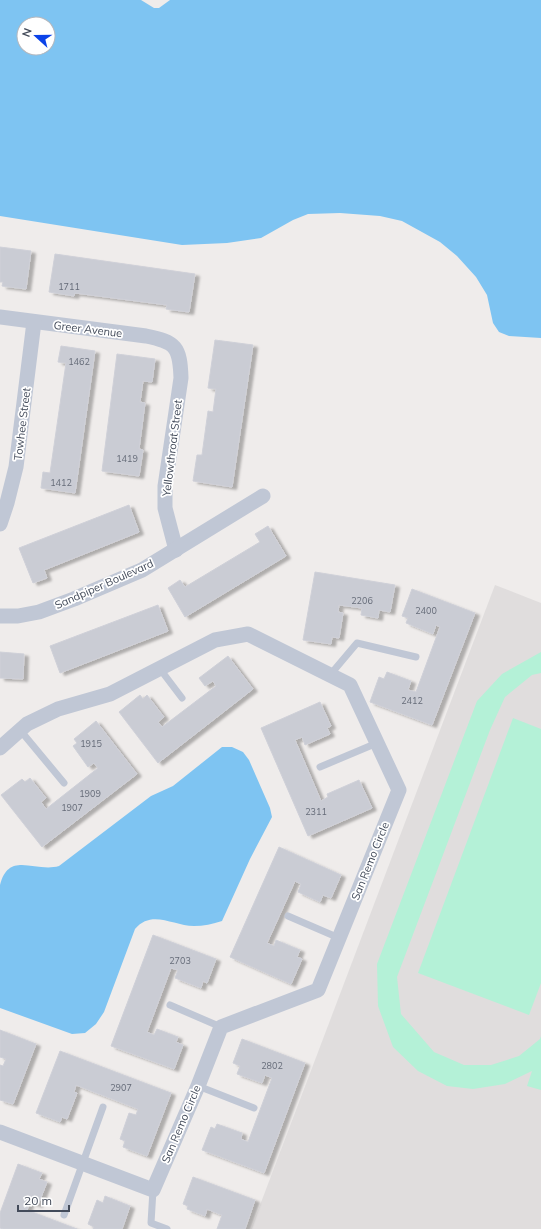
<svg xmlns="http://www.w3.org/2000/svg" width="541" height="1229" font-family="Mulish,sans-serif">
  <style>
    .education { fill: #e0dddd }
    .green { fill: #b4f1d7 }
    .water { fill: #7ec4f2; fill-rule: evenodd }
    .building { fill: #caccd4; stroke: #cfd0d8; filter: url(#shadow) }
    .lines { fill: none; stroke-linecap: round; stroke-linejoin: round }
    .lane { stroke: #c0c7d5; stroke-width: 7 }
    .street { stroke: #c0c7d5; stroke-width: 15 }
    .labels { text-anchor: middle; stroke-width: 3.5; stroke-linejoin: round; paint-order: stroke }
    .number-label { font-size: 9px; fill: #656b78 }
    .street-label { font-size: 11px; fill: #434b5a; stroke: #fff }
  </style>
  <defs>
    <filter id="shadow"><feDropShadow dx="4.5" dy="2.5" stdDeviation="1" flood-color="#0004"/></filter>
  </defs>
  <rect width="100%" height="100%" fill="#efeceb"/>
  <path class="education" d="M495 585 541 603V1229H251Z"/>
  <g class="green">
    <path d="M541 652V673L532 675 505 697 490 730 397 977 401 1014 434 1052 464 1065H491L519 1056 540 1039 541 1036V1090L527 1086 532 1071 505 1084 473 1089 447 1086 418 1071 393 1047 378 1006 377 964 477 701 502 674Z"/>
    <path d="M513 718 541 729V983L529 1015 418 973Z"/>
  </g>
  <g class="water">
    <path d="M0 0H141L154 8H159L170 0H541V338L509 336 499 332 493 323 487 295 476 277 457 256 440 242 402 221 380 216 340 213 308 214 293 220 261 238 227 243 182 245 0 216ZM24 24H48V48H24Z"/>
    <path d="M222 747H232L243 752 249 760 270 808 272 817 250 859 222 921C213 924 203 926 194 926 173 926 152 909 135 929L104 1012 96 1024 85 1033 72 1034 0 1008V885C9 850 35 873 59 866L151 796 173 786Z"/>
  </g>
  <g class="building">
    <path d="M0 247 31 251 26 289 2 286 3 282H0Z"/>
    <path d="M55 254 195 274 189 312 166 309 167 305 75 293 74 296 49 292Z"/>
    <path d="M215 340 253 345 232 487 193 481 197 455H202L208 411 213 412 216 389 208 388Z"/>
    <path d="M61 346 95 351 75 493 41 488 43 472 50 473 66 363 58 362Z"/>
    <path d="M117 354 155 359 152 382 143 381 140 402 145 403 139 449 143 450 139 476 102 471Z"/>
    <path d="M129 505 139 532 44 570 47 578 33 583 19 548Z"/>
    <path d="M268 526 286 556 185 617 168 588 180 580 185 587 260 542 255 534Z"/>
    <path d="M315 572 395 585 390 612 379 610 378 618 361 615 362 608 339 605 338 612 343 613 339 638 332 637 331 644 303 640Z"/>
    <path d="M412 589 475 613 432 725 370 702 379 677 384 679 387 672 411 681 408 690 416 692 440 627 436 625 433 634 406 623 408 618 402 616Z"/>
    <path d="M158 605 168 631 60 673 50 646Z"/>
    <path d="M0 652 24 654 23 679 0 678Z"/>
    <path d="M228 656 253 689 158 763 119 712 140 695 143 699 147 695 164 717 158 722 162 727 216 686 213 681 205 686 199 678Z"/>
    <path d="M320 702 331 726 327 728 330 734 305 745 302 737 295 740 321 801 328 797 327 794 359 780 372 808 308 836 261 728Z"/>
    <path d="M96 721 137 774 42 847 1 795 22 779 25 782 30 778 46 798 41 802 46 809 98 768 94 763 88 767 73 746 77 743 74 739Z"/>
    <path d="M279 847 341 875 331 898 323 895 320 902 298 892 301 884 295 881 267 943 274 946 276 940 300 950 297 957 302 959 291 984 230 957Z"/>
    <path d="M153 935 216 959 207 983 203 981 201 988 175 978 178 970 171 968 147 1032 154 1035 157 1029 178 1037 176 1042 183 1045 174 1069 111 1046Z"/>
    <path d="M0 1030 36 1044 13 1104 0 1100V1065L3 1066 6 1059 0 1057Z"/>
    <path d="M242 1039 305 1063 264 1173 202 1150 211 1127 215 1129 217 1124 242 1133 241 1139 248 1142 272 1078 265 1075 262 1083 237 1074 240 1066 233 1063Z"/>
    <path d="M60 1051 171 1093 147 1156 123 1147 125 1141 120 1139 129 1113 136 1115 138 1109 76 1085 74 1092 77 1093 67 1119 62 1117 60 1122 36 1113Z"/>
    <path d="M18 1164 42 1173 39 1179 47 1182 38 1205 30 1202 27 1210 77 1229H3L0 1228V1213Z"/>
    <path d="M193 1177 255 1200 245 1229H217L222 1215 207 1209 205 1216 187 1209 188 1206 183 1204Z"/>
    <path d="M105 1196 130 1206 122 1229H93L94 1227 88 1224 97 1200 103 1203Z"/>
  </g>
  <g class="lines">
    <g class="lane">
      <path d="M160 669 182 698"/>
      <path d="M330 675 357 643 416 657"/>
      <path d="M20 730 64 783"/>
      <path d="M320 767 377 743"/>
      <path d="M288 916 339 938"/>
      <path d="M170 1005 221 1027"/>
      <path d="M198 1086 254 1108"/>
      <path d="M153 1190 151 1223 167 1229"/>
      <path d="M64 1215 103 1107"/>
    </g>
    <g class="street">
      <path d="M0 317 146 336C176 342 180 347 181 378L165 486V508L176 550"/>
      <path d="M0 524 7 503 16 467 34 322"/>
      <path d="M0 616H18L39 612 74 599 142 570 263 496"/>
      <path d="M0 748 27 724 58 709 110 694 215 640 248 634 350 685 399 790 318 990 221 1027 198 1086 153 1190 0 1132"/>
    </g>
  </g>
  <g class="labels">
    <g class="number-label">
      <text x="69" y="290">1711</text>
      <text x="79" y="365">1462</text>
      <text x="127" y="462">1419</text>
      <text x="61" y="486">1412</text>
      <text x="362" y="604">2206</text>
      <text x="426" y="614">2400</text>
      <text x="412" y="704">2412</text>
      <text x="91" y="747">1915</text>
      <text x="90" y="797">1909</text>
      <text x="72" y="811">1907</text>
      <text x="316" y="815">2311</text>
      <text x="180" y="964">2703</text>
      <text x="272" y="1069">2802</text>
      <text x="121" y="1091">2907</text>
    </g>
    <g class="street-label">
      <text transform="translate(88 329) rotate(7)" y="4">Greer Avenue</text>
      <text transform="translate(22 424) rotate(-83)" y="4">Towhee Street</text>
      <text transform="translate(172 448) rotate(-83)" y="4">Yellowthroat Street</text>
      <text transform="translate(104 584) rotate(-24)" y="4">Sandpiper Boulevard</text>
      <text transform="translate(370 861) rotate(-68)" y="4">San Remo Circle</text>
      <text transform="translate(181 1124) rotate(-67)" y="4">San Remo Circle</text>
    </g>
  </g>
  <g transform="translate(36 36) rotate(291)"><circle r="19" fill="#ffffff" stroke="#b4b7bd"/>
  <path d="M0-3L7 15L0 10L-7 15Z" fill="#0b43e9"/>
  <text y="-6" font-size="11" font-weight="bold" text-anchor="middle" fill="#434b5a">N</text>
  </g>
  <path d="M18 1205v6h51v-6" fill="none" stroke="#434b5a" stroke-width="2"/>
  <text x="24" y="1205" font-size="12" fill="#434b5a" stroke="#ffffff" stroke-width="3" paint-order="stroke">20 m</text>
</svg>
